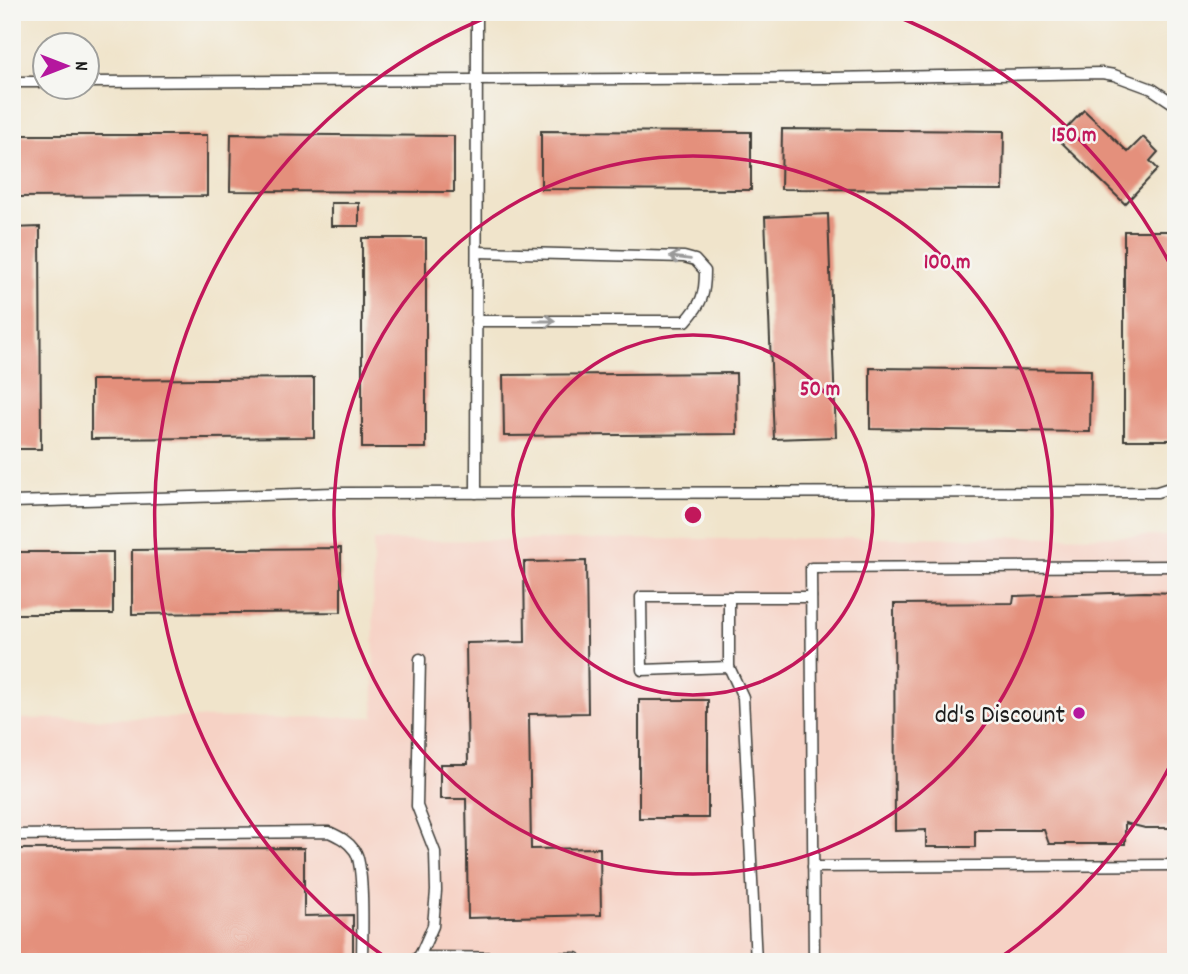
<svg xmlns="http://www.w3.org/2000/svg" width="1188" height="974" font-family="Dekko,sans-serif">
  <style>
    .built { fill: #f6d2c5 }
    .building { fill: #e4907c }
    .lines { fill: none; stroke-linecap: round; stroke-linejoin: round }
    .service-casing { stroke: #3c3a36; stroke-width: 13 }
    .service { stroke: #fff; stroke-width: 10 }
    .oneway { stroke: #999 }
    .ring { fill: none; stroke: #c2185b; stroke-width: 3.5 }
    .poi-dot { fill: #b5179e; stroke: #f6f6f2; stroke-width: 2.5 }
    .labels { text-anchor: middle; stroke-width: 5; stroke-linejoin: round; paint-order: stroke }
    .poi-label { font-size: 26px; fill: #1c1c1c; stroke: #f6f6f2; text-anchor: end }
    .centre { fill: #c2185b; stroke: #f6f6f2; stroke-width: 3.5 }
    .ring-label { font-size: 21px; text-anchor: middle; font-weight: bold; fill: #c2185b; stroke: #f6f6f2; stroke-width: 5; stroke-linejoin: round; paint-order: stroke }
  </style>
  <rect width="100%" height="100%" fill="#f6f6f2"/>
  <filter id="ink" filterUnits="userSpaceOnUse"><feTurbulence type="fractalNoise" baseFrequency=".0143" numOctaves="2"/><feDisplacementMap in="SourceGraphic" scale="14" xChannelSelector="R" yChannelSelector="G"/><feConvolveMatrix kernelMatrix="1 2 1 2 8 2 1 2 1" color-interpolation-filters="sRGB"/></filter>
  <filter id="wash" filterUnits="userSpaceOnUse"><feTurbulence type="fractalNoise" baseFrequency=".00686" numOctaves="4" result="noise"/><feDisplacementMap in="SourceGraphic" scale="28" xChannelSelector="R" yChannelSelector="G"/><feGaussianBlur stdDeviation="1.57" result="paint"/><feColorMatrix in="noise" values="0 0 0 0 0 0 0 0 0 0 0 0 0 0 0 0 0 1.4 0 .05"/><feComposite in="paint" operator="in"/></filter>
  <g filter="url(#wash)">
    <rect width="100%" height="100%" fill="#f0e4cb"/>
    <path class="built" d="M1176 536V962H12V719L374 717 373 541Z"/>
    <g id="blocks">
      <g class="building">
        <path d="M1084 110 1128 152 1143 137 1158 152 1150 161 1158 169 1125 204 1057 138Z"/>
        <path d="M782 129 1004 131 1003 190 781 189Z"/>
        <path d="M541 131 751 132V190L541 189Z"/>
        <path d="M231 134 454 136V192L230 191Z"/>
        <path d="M12 135H207V196L12 197Z"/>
        <rect x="331" y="203" width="28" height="23"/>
        <path d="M828 214 836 437 774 439 765 217Z"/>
        <path d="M40 227 41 449H12V228Z"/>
        <rect x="1124" y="231" width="52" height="209"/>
        <rect x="362" y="238" width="64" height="210"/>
        <path d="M870 368 1091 370 1090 432 870 429Z"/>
        <path d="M736 373 737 434 504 436 503 375Z"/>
        <path d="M314 378V437L91 439V380Z"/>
        <path d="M341 548V612L132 614V550Z"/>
        <rect x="12" y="552" width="101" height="62"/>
        <path d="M586 561 588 713 529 714 531 849 600 848 601 915 468 918 466 799H440V764H468L466 643 525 642 524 562Z"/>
        <path d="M1145 592 1176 593V828H1145L1125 823V844H1049L1044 830H975V847H926V830L895 831 894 604 1013 603 1014 596Z"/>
        <rect x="639" y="700" width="69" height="118"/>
        <path d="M304 848V916L353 915V962H12V849Z"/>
      </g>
    </g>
  </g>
  <g filter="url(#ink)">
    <use href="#blocks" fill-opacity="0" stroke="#3c3a36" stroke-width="2"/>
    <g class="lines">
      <defs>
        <g id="service">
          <path d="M12 82H46"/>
          <path d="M88 82 829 78 1102 73 1114 75 1152 89 1176 105"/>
          <path d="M476 321H686C702 303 705 295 705 271L695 260 684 257 477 252"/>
          <path d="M476 493 477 12"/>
          <path d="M12 502 334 493 1157 492 1176 486"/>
          <path d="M729 597H641L642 670 729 667"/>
          <path d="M12 835 329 832C340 837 348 841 355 851 365 865 362 941 362 962"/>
          <path d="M813 867 1176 865"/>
          <path d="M418 957 575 958 581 962"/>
          <path d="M417 962 433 926 436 891 435 852 417 806 420 659"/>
          <path d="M756 962 743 697 729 667V597H811"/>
          <path d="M814 962 811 568 1176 566"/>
        </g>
      </defs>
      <use href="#service" class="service-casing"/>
      <use href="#service" class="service"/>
    </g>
    <defs><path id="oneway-shaft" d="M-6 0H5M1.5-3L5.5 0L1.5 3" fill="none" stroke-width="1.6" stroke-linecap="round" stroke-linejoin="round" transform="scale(1.75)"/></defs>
    <g class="oneway">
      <use href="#oneway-shaft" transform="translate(680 258) rotate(-173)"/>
      <use href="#oneway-shaft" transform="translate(545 321)"/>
    </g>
  </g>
  <g class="ring">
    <circle cx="693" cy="515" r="180"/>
    <circle cx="693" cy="515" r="359"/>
    <path d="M1175 756A539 539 0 0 1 998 959M388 959A539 539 0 0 1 495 14M891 14A539 539 0 0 1 1175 274"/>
  </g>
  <circle class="poi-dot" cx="1079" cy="713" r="7"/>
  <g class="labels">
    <g class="poi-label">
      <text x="1065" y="722">dd's Discount</text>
    </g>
  </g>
  <circle cx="693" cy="515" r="10" class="centre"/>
  <g class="ring-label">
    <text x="1074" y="141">150 m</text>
    <text x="947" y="268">100 m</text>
    <text x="820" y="395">50 m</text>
  </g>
  <rect width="1188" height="974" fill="none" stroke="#f6f6f2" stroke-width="42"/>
  <g transform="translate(66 66) rotate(90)"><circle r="33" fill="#f6f6f2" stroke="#9f9f9c" stroke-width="2"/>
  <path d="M0-5L12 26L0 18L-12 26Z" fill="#b5179e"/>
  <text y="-10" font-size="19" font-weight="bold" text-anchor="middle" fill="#1c1c1c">N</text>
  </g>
</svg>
